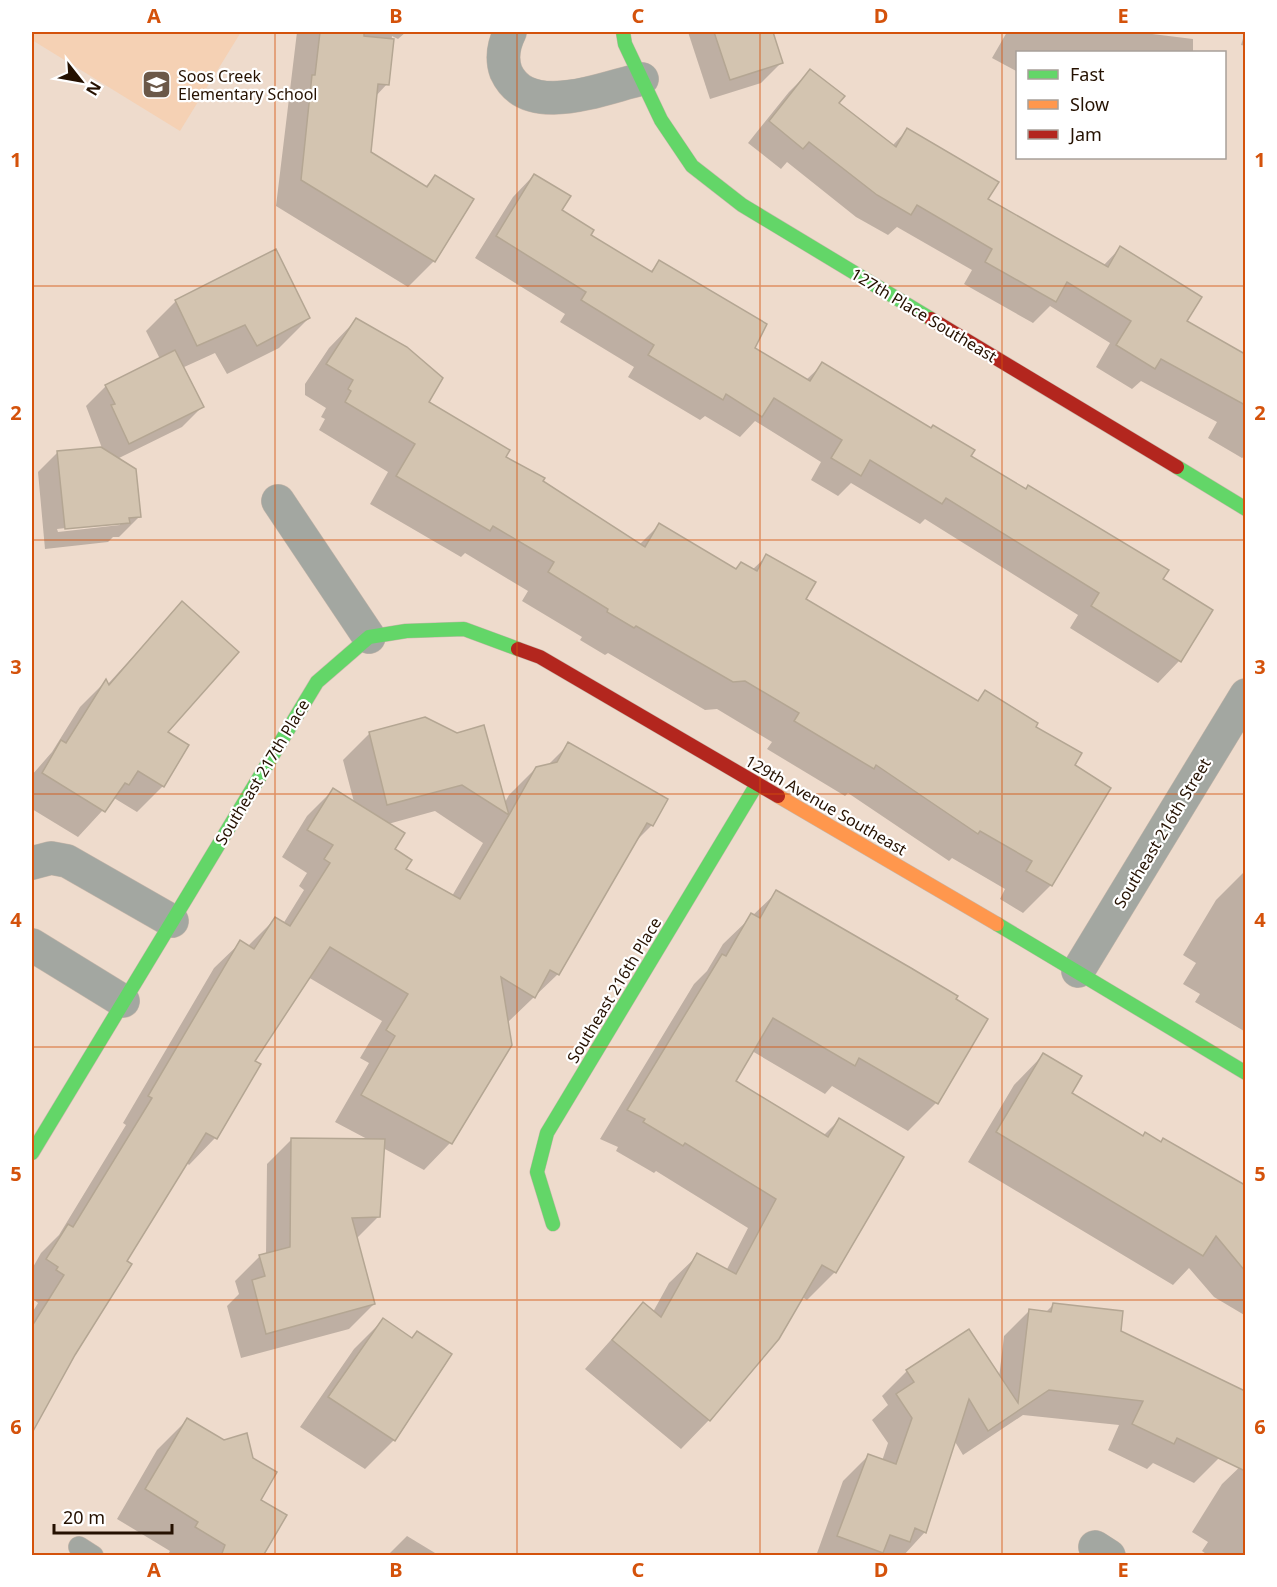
<svg xmlns="http://www.w3.org/2000/svg" width="1277" height="1587" font-family="'Noto Sans',sans-serif">
  <style>
    .built { fill: #f5d1b4 }
    .shadow { fill: #0003; fill-rule: evenodd }
    .building { fill: #d3c4b0; stroke: #b4a693; stroke-width: 1.5 }
    .lines { fill: none; stroke-linecap: round; stroke-linejoin: round }
    .lane-casing { stroke: #c7b7aa; stroke-width: 22 }
    .street-casing { stroke: #c7b7aa; stroke-width: 34 }
    .fast-casing { stroke: #c7b7aa; stroke-width: 15 }
    .slow-casing { stroke: #c7b7aa; stroke-width: 15 }
    .jam-casing { stroke: #c7b7aa; stroke-width: 15 }
    .lane { stroke: #a3a7a1; stroke-width: 21 }
    .street { stroke: #a3a7a1; stroke-width: 33 }
    .fast { stroke: #63d668; stroke-width: 14 }
    .slow { stroke: #ff974d; stroke-width: 14 }
    .jam { stroke: #b3261e; stroke-width: 14 }
    .grid { fill: none; stroke: #d4520b; stroke-width: 1.5; stroke-opacity: 0.55 }
    .labels { text-anchor: middle; stroke-width: 4.5; stroke-linejoin: round; paint-order: stroke }
    .poi-label { font-size: 16px; fill: #251101; stroke: #fff; text-anchor: start }
    .street-label { font-size: 16px; fill: #251101; stroke: #fff }
    .neatline { fill: none; stroke: #d4520b; stroke-width: 2 }
    .grid-label { font-size: 20px; text-anchor: middle; font-weight: bold; fill: #d4520b }
  </style>
  <rect width="100%" height="100%" fill="#eedbcc"/>
  <path class="built" d="M32 32H241L180 131 32 40Z"/>
  <g class="shadow">
    <path d="M297 32H406L398 39 392 36 387 84 375 97 369 153 425 187 435 177 472 199 434 261 408 287 276 206Z"/>
    <path d="M688 32H771L781 63 761 83 710 99Z"/>
    <path d="M1007 32H1136L1193 39V52H1018V72L992 58Z"/>
    <path d="M1245 32H1246V46L1241 45Z"/>
    <path d="M810 71 837 103 892 146 907 130 986 200 1103 266 1120 248 1185 321 1246 355V455L1242 458 1208 438 1217 422 1141 381 1132 389 1096 367 1110 343 1050 306 1033 323 964 284 972 270 897 227 888 235 856 217 787 162 781 169 748 143 789 92Z"/>
    <path d="M534 175 560 211 589 236 650 272 660 262 753 348 806 380 823 364 1211 610 1179 661 1158 683 1070 628 1078 615 925 519 920 524 851 483 838 496 811 480 821 462 755 421 740 437 705 416 700 420 628 377 634 367 560 322 565 314 475 258 513 197Z"/>
    <path d="M275 251 309 318 279 348 227 374 215 353 182 368 202 407 182 427 117 459 139 517 119 537H113L108 542 45 549 38 472 58 452 102 448 86 406 106 386 160 359 146 331 176 301ZM120 522V525L58 532 57 529Z"/>
    <path d="M356 320 427 403 504 458 639 545 659 525 735 570 741 564 752 570 767 556 803 600 976 702 985 692 1034 727 1073 766 1051 885 1023 913 1000 899 1005 889 952 858 949 861 848 793 845 796 767 749 772 742 717 709 705 710 608 653 605 655 580 640 582 637 522 601 528 591 465 553 461 557 370 504 388 472 319 430 325 419 321 417 326 408 305 395V384L329 348Z"/>
    <path d="M182 603 166 733 187 745 163 786 137 812 114 798 78 837 32 809V775L52 752 80 707 105 682 107 685Z"/>
    <path d="M370 733 504 804 509 795 536 768 547 766 569 744 652 825 634 843 558 974 507 1023 450 1143 424 1170 383 1148 379 1216 356 1239 374 1304 349 1329 241 1358 227 1306 239 1294 235 1281 260 1256 266 1255 267 1164 292 1139 369 1140 335 1122 369 1063 360 1058 382 1021 308 977 253 1061 215 1138 189 1165 187 1163 125 1262 32 1430V1313L38 1303 32 1298V1269L41 1253 59 1235 126 1125 123 1123 214 968 241 942 248 946 275 919 283 924 304 890 299 886 307 873 282 857 307 816 334 789 354 802 343 760ZM435 811 483 843 452 896 404 869 393 850 388 824Z"/>
    <path d="M1245 871 1246 1030 1244 1031 1195 1002 1200 994 1183 984 1196 963 1183 955 1216 900Z"/>
    <path d="M777 892 936 1103 908 1131 832 1086 825 1094 752 1051 734 1082 823 1136 839 1120 835 1272 807 1300 802 1297 709 1420 681 1449 585 1369 643 1304 653 1312 669 1283 698 1255 726 1271 748 1228 656 1171 654 1173 616 1151 618 1147 600 1139 694 984 707 971 723 944Z"/>
    <path d="M1043 1055 1070 1094 1142 1137 1194 1156 1246 1186V1316L1214 1297 1189 1268 1173 1285 968 1162 1014 1085Z"/>
    <path d="M1053 1305 1120 1332 1245 1405 1219 1458 1194 1483 1153 1463 1147 1469 1108 1450 1119 1425 1023 1415 963 1455 954 1440 925 1532 903 1556H816L843 1481 868 1456 882 1461 888 1443 872 1420 888 1405 882 1396 907 1371 999 1378 1004 1336 1029 1311 1045 1313Z"/>
    <path d="M383 1320 411 1339 417 1333 394 1440 365 1469 300 1427 354 1349Z"/>
    <path d="M187 1420 259 1556H167L170 1551 117 1519 157 1450Z"/>
    <path d="M1246 1461V1556H1209L1202 1551 1208 1542 1192 1532 1222 1484Z"/>
    <path d="M407 1536 440 1556H387Z"/>
  </g>
  <g class="building">
    <path d="M320 32H364V36L394 39 389 85 378 84 371 152 427 187 435 175 474 199 435 262 301 180 312 75H315Z"/>
    <path d="M714 32H773L783 63 730 80Z"/>
    <path d="M810 69 845 96 839 103 896 147 907 128 999 182 988 199 1108 267 1120 246 1202 297 1187 321 1245 354V405L1161 359 1155 369 1116 345 1131 321 1067 282 1056 302 985 262 992 249 917 205 911 215 877 195 809 142 803 149 769 121Z"/>
    <path d="M534 174 571 196 562 210 594 230 591 235 652 272 659 260 767 324 755 348 810 381 822 362 931 428 933 425 975 450 971 456 1026 489 1028 485 1169 570 1163 579 1213 610 1181 662 1091 606 1099 593 946 498 942 504 870 460 861 476 831 458 842 440 774 398 762 417 726 394 723 400 648 355 654 345 581 300 586 292 496 236Z"/>
    <path d="M276 249 310 318 257 346 245 325 197 346 175 300Z"/>
    <path d="M356 318 407 347 443 378 429 402 510 450 506 457 545 478 543 481 645 547 659 523 736 569 741 562 757 571 766 554 816 582 806 599 978 701 985 690 1038 723 1036 727 1082 753 1075 765 1111 788 1052 886 1026 871 1032 861 980 831 978 834 876 765 874 769 794 721 799 713 745 681 733 682 636 626 634 628 607 612 608 609 548 572 554 562 493 526 490 531 396 476 415 444 345 402 351 391 348 389 353 380 326 364Z"/>
    <path d="M175 350 204 407 129 444 111 405 115 404 105 385Z"/>
    <path d="M101 447 136 469 141 517 129 518 130 523 65 529 57 451Z"/>
    <path d="M182 601 239 652 168 732 189 745 164 787 138 771 129 785 125 783 105 812 42 773 61 740 66 743 106 679 109 685Z"/>
    <path d="M425 717 457 733 484 725 509 815 536 767 557 762 568 742 668 799 653 826 647 823 559 975 550 970 535 998 501 977 512 1045 452 1144 361 1095 395 1036 386 1030 408 994 330 947 255 1061 261 1064 217 1139 206 1133 127 1261 132 1264 75 1355 32 1433V1326L64 1275 56 1270 58 1267 46 1259 68 1224 73 1227 152 1098 148 1096 240 940 254 949 275 917 290 926 330 863 324 859 333 845 307 830 333 788 405 833 395 849 412 860 406 869 460 899 509 815 462 785 387 805 369 732Z"/>
    <path d="M776 890 911 968 958 996 956 999 988 1019 938 1104 859 1058 855 1066 773 1018 736 1081 828 1137 839 1118 904 1157 836 1273 822 1265 779 1339 710 1421 612 1340 643 1302 661 1317 697 1253 736 1274 776 1199 685 1143 683 1146 643 1122 645 1119 627 1110 722 954 726 956 751 913 760 918Z"/>
    <path d="M1043 1053 1082 1076 1072 1093 1143 1136 1145 1132 1161 1142 1163 1138 1245 1185V1271L1216 1236 1203 1256 996 1132Z"/>
    <path d="M291 1138 385 1139 380 1217 352 1218 375 1304 266 1334 252 1280 265 1276 259 1255 290 1247Z"/>
    <path d="M1053 1303 1123 1311 1121 1331 1245 1391V1471L1177 1438 1174 1444 1132 1424 1143 1401 1049 1390 988 1431 969 1399 926 1533 915 1528 910 1542 890 1535 883 1553 837 1536 868 1454 896 1464 912 1418 896 1394 914 1382 906 1370 969 1329 1018 1403 1029 1309 1051 1312Z"/>
    <path d="M383 1318 412 1338 417 1331 452 1354 395 1441 328 1397Z"/>
    <path d="M187 1418 224 1440 247 1433 253 1458 277 1472 261 1500 287 1515 263 1556H221L225 1545 195 1527 198 1522 145 1489Z"/>
  </g>
  <g class="lines">
    <defs>
      <path id="lane" d="M79 1547 93 1556"/>
      <g id="street">
        <path d="M510 32C504 44 501 58 506 72 528 120 602 88 642 79"/>
        <path d="M278 501 369 637"/>
        <path d="M32 863 51 858 67 861 172 921"/>
        <path d="M32 945 123 1001"/>
        <path d="M1078 971 1246 695"/>
        <path d="M1095 1547 1109 1556"/>
      </g>
      <g id="fast">
        <path d="M623 32 625 44 661 120 692 166 742 205 931 319"/>
        <path d="M1177 467 1246 509"/>
        <path d="M997 924 1246 1073"/>
        <path d="M32 1153 317 682 369 637 406 631 464 629 518 649"/>
        <path d="M553 1224 537 1172 547 1133 757 784"/>
      </g>
      <path id="slow" d="M778 796 997 924"/>
      <g id="jam">
        <path d="M931 319 1177 467"/>
        <path d="M518 649 540 657 778 796"/>
      </g>
    </defs>
    <use href="#lane" class="lane-casing"/>
    <use href="#street" class="street-casing"/>
    <use href="#fast" class="fast-casing"/>
    <use href="#slow" class="slow-casing"/>
    <use href="#jam" class="jam-casing"/>
    <use href="#lane" class="lane"/>
    <use href="#street" class="street"/>
    <use href="#fast" class="fast"/>
    <use href="#slow" class="slow"/>
    <use href="#jam" class="jam"/>
  </g>
  <path class="grid" d="M275 32V1556M517 32V1556M760 32V1556M1002 32V1556M32 286H1246M32 540H1246M32 794H1246M32 1047H1246M32 1300H1246"/>
  <defs>
    <symbol id="school-square" viewBox="-11 -11 22 22"><rect x="-9" y="-9" width="18" height="18" rx="4" fill="#6b5848" stroke="#fff"/><path d="M0-5L7-2L0 1L-7-2ZM-4 1L0 2.5L4 1V4Q0 6-4 4Z" fill="#fff"/></symbol>
  </defs>
  <g fill-rule="evenodd">
    <use href="#school-square" x="140" y="68" width="33" height="33"/>
  </g>
  <g class="labels">
    <g class="poi-label">
      <text x="178" y="82">Soos Creek<tspan x="178" dy="18">Elementary School</tspan></text>
    </g>
    <g class="street-label">
      <text transform="translate(924 315) rotate(31)" y="6">127th Place Southeast</text>
      <text transform="translate(262 772) rotate(-59)" y="6">Southeast 217th Place</text>
      <text transform="translate(826 805) rotate(30)" y="6">129th Avenue Southeast</text>
      <text transform="translate(1162 833) rotate(-59)" y="6">Southeast 216th Street</text>
      <text transform="translate(614 990) rotate(-59)" y="6">Southeast 216th Place</text>
    </g>
  </g>
  <rect width="1277" height="1587" fill="none" stroke="#ffffff" stroke-width="66"/>
  <rect x="1016" y="51" width="210" height="108" fill="#ffffff" stroke="#a8a099" stroke-width="1.5"/>
  <rect x="1028" y="70" width="30" height="9" fill="#63d668" stroke="#a8a099" stroke-width="1.5"/>
  <text x="1070" y="81" font-size="18" fill="#251101">Fast</text>
  <rect x="1028" y="100" width="30" height="9" fill="#ff974d" stroke="#a8a099" stroke-width="1.5"/>
  <text x="1070" y="111" font-size="18" fill="#251101">Slow</text>
  <rect x="1028" y="130" width="30" height="9" fill="#b3261e" stroke="#a8a099" stroke-width="1.5"/>
  <text x="1070" y="141" font-size="18" fill="#251101">Jam</text>
  <g transform="translate(81 81) rotate(121)" stroke="#ffffff" stroke-width="4.5" paint-order="stroke">
  <path d="M0-4.5L10 22L0 15L-10 22Z" fill="#251101"/>
  <text y="-9" font-size="16" font-weight="bold" text-anchor="middle" fill="#251101">N</text>
  </g>
  <path d="M54 1524v9h118v-9" fill="none" stroke="#251101" stroke-width="3"/>
  <text x="63" y="1524" font-size="18" fill="#251101" stroke="#ffffff" stroke-width="4.5" paint-order="stroke">20 m</text>
  <rect x="33" y="33" width="1211" height="1521" class="neatline"/>
  <g class="grid-label">
    <text x="154" y="23">A</text>
    <text x="396" y="23">B</text>
    <text x="638" y="23">C</text>
    <text x="881" y="23">D</text>
    <text x="1123" y="23">E</text>
    <text x="16" y="167">1</text>
    <text x="1260" y="167">1</text>
    <text x="16" y="420">2</text>
    <text x="1260" y="420">2</text>
    <text x="16" y="674">3</text>
    <text x="1260" y="674">3</text>
    <text x="16" y="927">4</text>
    <text x="1260" y="927">4</text>
    <text x="16" y="1181">5</text>
    <text x="1260" y="1181">5</text>
    <text x="16" y="1434">6</text>
    <text x="1260" y="1434">6</text>
    <text x="154" y="1577">A</text>
    <text x="396" y="1577">B</text>
    <text x="638" y="1577">C</text>
    <text x="881" y="1577">D</text>
    <text x="1123" y="1577">E</text>
  </g>
</svg>
